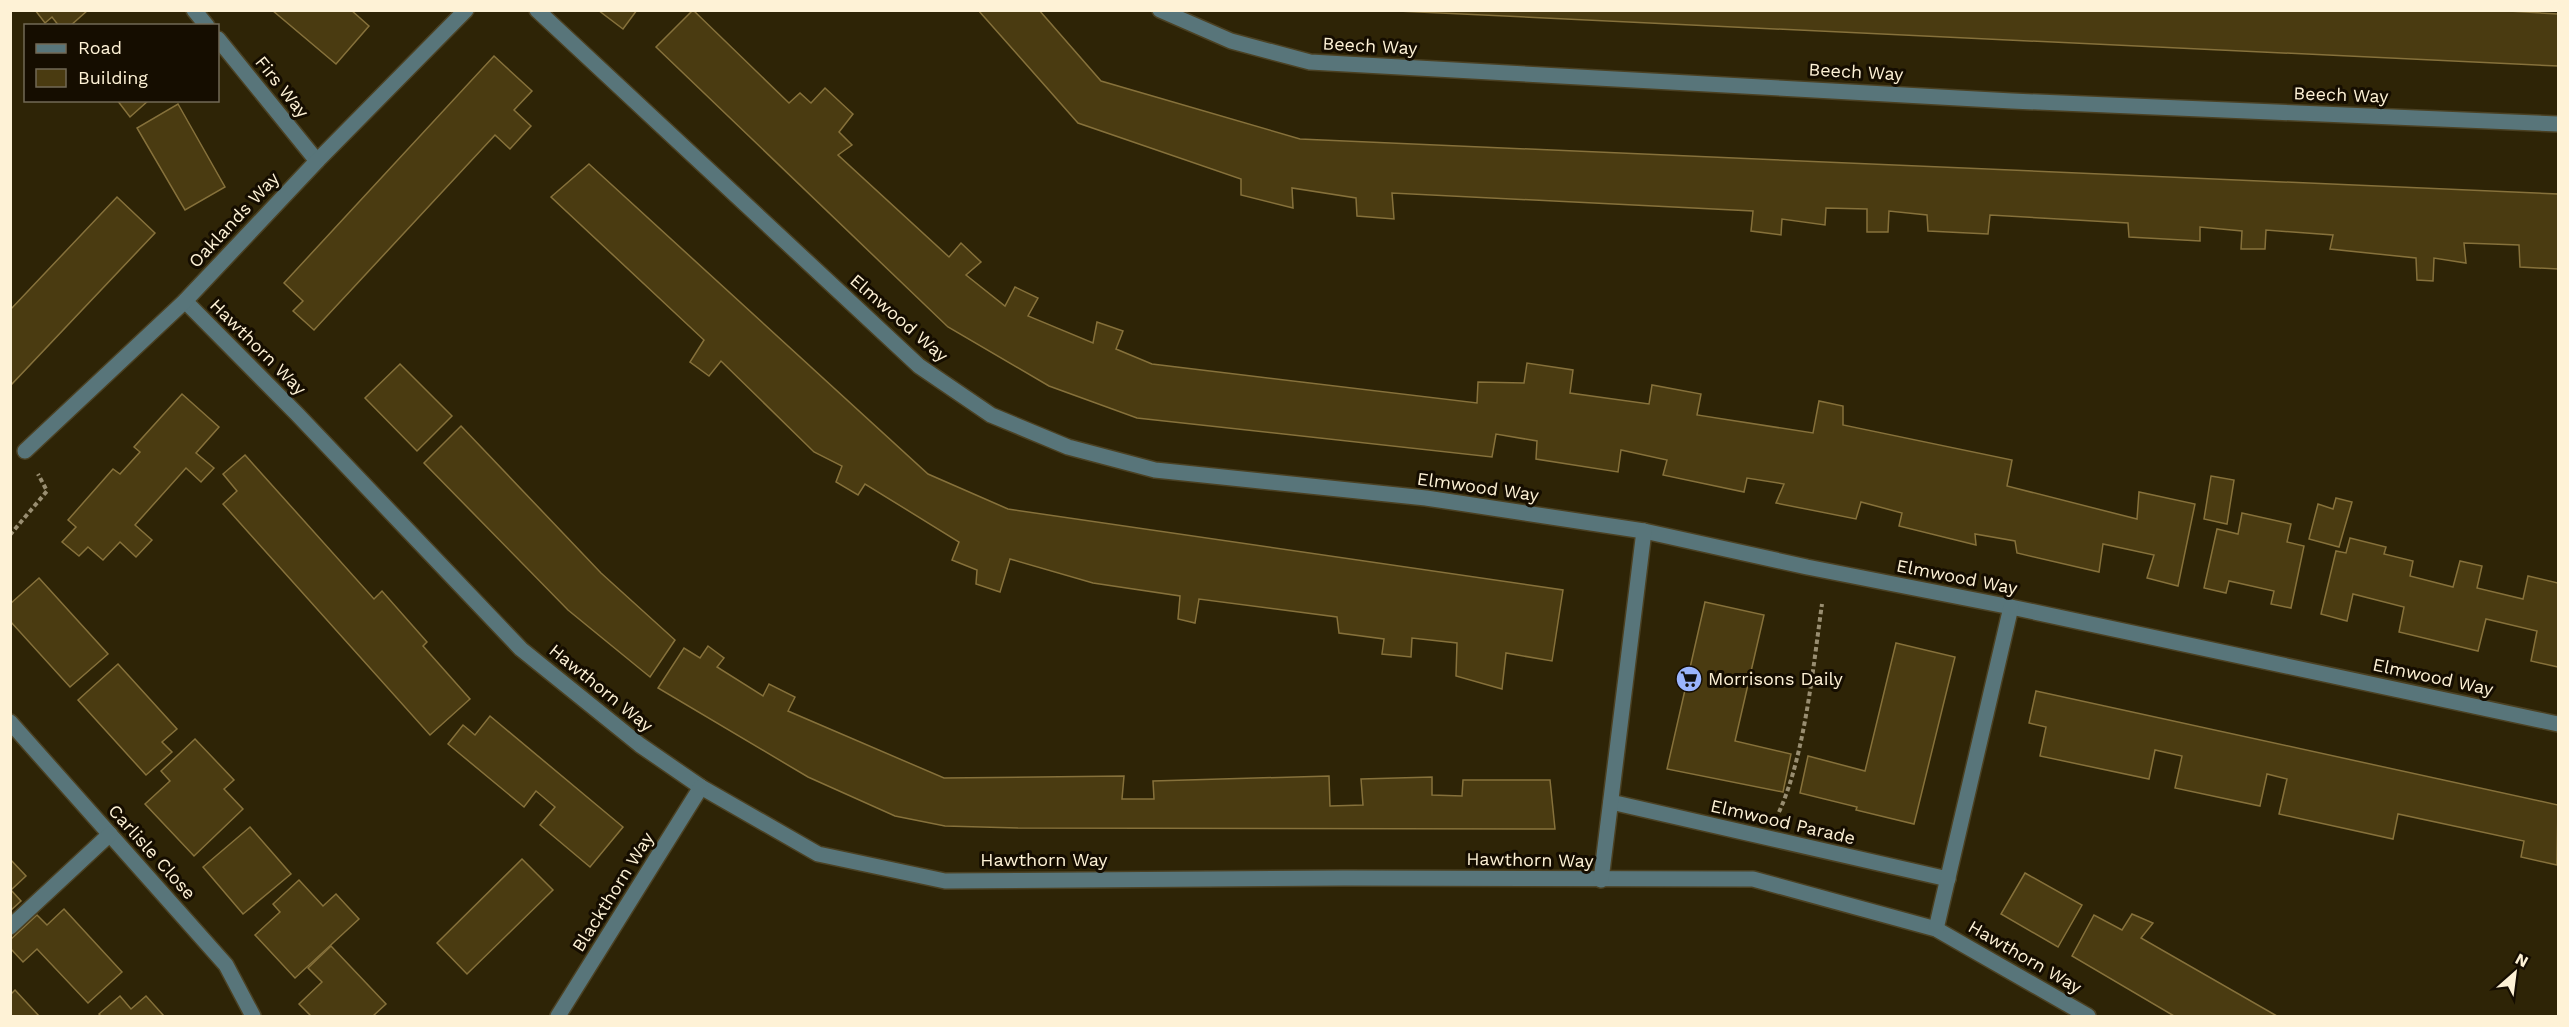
<svg xmlns="http://www.w3.org/2000/svg" width="2569" height="1027" font-family="'Work Sans',sans-serif">
  <style>
    .building { fill: #4a3b11; stroke: #86713b; stroke-width: 1.5 }
    .lines { fill: none; stroke-linecap: round; stroke-linejoin: round }
    .minor-casing { stroke: #4b4123; stroke-width: 18 }
    .path { stroke: #998e71; stroke-width: 4; stroke-dasharray: 4.5 3; stroke-linecap: butt }
    .minor { stroke: #58757a; stroke-width: 15 }
    .labels { text-anchor: middle; stroke-width: 6; stroke-linejoin: round; paint-order: stroke }
    .street-label { font-size: 18px; fill: #fef2d6; stroke: #150d00 }
    .poi-label { font-size: 18px; fill: #fef2d6; stroke: #150d00; text-anchor: start }
  </style>
  <rect width="100%" height="100%" fill="#2e2406"/>
  <g class="building">
    <path d="M35 10H88L70 26H59L52 17 45 23Z"/>
    <path d="M272 10H351L369 26 336 64Z"/>
    <path d="M598 10H637L623 29Z"/>
    <path d="M693 10 789 103 800 93 811 103 825 88 853 114 839 132 852 145 838 155 949 257 961 243 981 262 966 275 1005 306 1015 287 1038 298 1028 316 1093 343 1097 322 1123 331 1116 349 1152 364 1477 403 1478 382 1524 383 1527 363 1573 370 1570 393 1649 404 1652 385 1701 394 1697 415 1813 433 1819 401 1843 406V425L2012 460 2007 486 2137 519 2139 492 2195 504 2178 586 2147 578 2154 555 2103 544 2099 572 2017 553 2015 541 1975 534 1976 545 1899 526 1902 513 1861 502 1856 519 1776 503 1784 484 1747 478 1744 492 1663 475 1667 460 1621 450 1618 472 1536 459 1537 441 1496 434 1492 457 1137 418 1049 386 948 327 656 47Z"/>
    <path d="M978 10H1039L1101 81 1300 139 2558 194V269L2520 267 2519 245 2464 243 2466 263 2434 258 2433 281 2417 280 2416 258 2330 249 2333 235 2266 230 2265 249H2241L2242 231 2200 227V241L2129 237 2128 223 1990 215 1988 234 1928 231 1927 215 1889 211 1888 232H1867V209L1826 208 1825 225 1782 219 1781 235 1751 231 1753 211 1392 193 1394 219 1357 216 1356 198 1292 188 1293 208 1241 195V179L1078 123Z"/>
    <path d="M1376 10H2492L2558 14V66Z"/>
    <path d="M494 56 532 91 514 110 531 126 510 149 495 135 314 330 293 311 303 301 284 283Z"/>
    <path d="M117 100H149L130 117Z"/>
    <path d="M178 104 225 187 185 210 137 128Z"/>
    <path d="M589 164 928 474 1008 509 1563 590 1552 661 1506 653 1502 689 1456 676 1457 643 1412 638 1411 657 1382 654 1384 639 1339 633 1337 617 1199 599 1195 623 1178 619 1180 596 1093 583 1010 559 1000 592 976 584 977 570 952 560 959 542 865 484 858 495 836 482 842 466 814 452 721 361 709 376 690 362 704 340 551 197Z"/>
    <path d="M117 197 155 233 10 386V310Z"/>
    <path d="M400 364 452 416 417 451 365 398Z"/>
    <path d="M182 394 219 427 196 453 214 468 201 482 186 468 135 525 152 540 136 557 120 542 103 560 88 547 79 556 62 542 76 527 68 520 113 469 120 474 140 452 134 447Z"/>
    <path d="M461 426 601 573 675 640 650 677 568 610 424 463Z"/>
    <path d="M245 455 374 599 382 591 427 642 423 646 470 699 430 735 223 504 237 491 223 474Z"/>
    <path d="M2211 476 2234 480 2227 524 2204 519Z"/>
    <path d="M2336 498 2352 502 2339 547 2309 539 2318 504 2333 509Z"/>
    <path d="M2242 513 2291 524 2287 542 2304 546 2291 608 2271 604 2274 591 2229 581 2226 593 2204 588 2217 529 2238 534Z"/>
    <path d="M2350 538 2386 547 2384 554 2413 561 2410 576 2453 587 2460 561 2482 566 2477 588 2523 599 2528 576 2558 583V667L2531 661 2537 631 2486 619 2478 651 2399 632 2404 607 2353 594 2347 621 2321 614 2336 551 2346 553Z"/>
    <path d="M39 578 108 654 70 687 10 621V604Z"/>
    <path d="M1705 602 1764 615 1735 741 1791 754 1783 792 1667 769Z"/>
    <path d="M1896 643 1955 657 1914 824 1856 810 1857 807 1800 793 1808 756 1865 771Z"/>
    <path d="M708 646 724 658 717 667 763 696 769 684 795 697 788 711 944 778 1124 776 1122 799H1154L1153 781 1329 776 1330 806 1363 805 1361 779 1432 777V795L1462 796 1463 780H1550L1555 829 1018 828 945 826 895 816 808 777 658 688 684 648 700 658Z"/>
    <path d="M118 664 177 729 162 742 172 752 146 775 78 700Z"/>
    <path d="M2036 691 2558 805 2557 865 2521 857 2524 841 2398 814 2393 839 2279 814 2287 779 2267 774 2260 806 2175 788 2182 756 2155 750 2149 779 2040 756 2046 727 2029 723Z"/>
    <path d="M490 716 623 827 590 867 540 825 555 807 536 791 524 807 448 744 463 725 475 735Z"/>
    <path d="M195 739 234 780 224 789 243 809 194 856 145 804 170 781 161 771Z"/>
    <path d="M250 827 291 874 243 914 203 867Z"/>
    <path d="M10 859 26 876 11 890 21 901 10 911Z"/>
    <path d="M522 859 553 890 467 974 437 943Z"/>
    <path d="M2025 873 2082 905 2058 947 2001 914Z"/>
    <path d="M299 880 323 906 336 894 359 919 295 978 255 935 280 912 273 904Z"/>
    <path d="M64 909 122 972 88 1003 37 949 23 962 10 948V940L37 915 47 925Z"/>
    <path d="M2132 914 2153 923 2141 938 2277 1016H2174L2072 956 2094 915 2122 930Z"/>
    <path d="M331 946 386 1004 373 1016H311L299 1004 322 982 308 968Z"/>
    <path d="M15 990 39 1016H10V995Z"/>
    <path d="M120 996 131 1009 146 996 164 1016H101L99 1014Z"/>
  </g>
  <g class="lines">
    <defs>
      <g id="minor">
        <path d="M194 10 207 26"/>
        <path d="M537 10 919 366 991 415 1068 447 1155 470 1426 498 1644 531 1807 567 2011 607 2558 724"/>
        <path d="M1160 10 1231 41 1310 62 2012 101 2558 124"/>
        <path d="M218 39 317 161"/>
        <path d="M185 301 297 414 521 649 640 745 701 787 818 854 945 881 1344 878 1753 879 1936 929 2088 1016"/>
        <path d="M25 451 185 301 317 161 466 10"/>
        <path d="M10 722 226 965 253 1016"/>
        <path d="M1611 802 1948 879"/>
        <path d="M1601 880 1644 531"/>
        <path d="M10 927 110 834"/>
        <path d="M1936 929 2011 607"/>
        <path d="M558 1016 701 787"/>
      </g>
    </defs>
    <use href="#minor" class="minor-casing"/>
    <g class="path">
      <path d="M10 535 47 491 38 474"/>
      <path d="M1779 812C1805 755 1813 667 1822 604"/>
    </g>
    <use href="#minor" class="minor"/>
  </g>
  <defs>
    <symbol id="supermarket-disc" viewBox="-11 -11 22 22"><circle r="9.5" fill="#9ab5fd" stroke="#150d00"/><path d="M-6-5.5h2.5l.6 2H6L4.5 2H-2.5L-4.4-4H-6ZM-1.5 3.2a1.3 1.3 0 1 0 .1 0ZM3 3.2a1.3 1.3 0 1 0 .1 0Z" fill="#111"/></symbol>
  </defs>
  <g fill-rule="evenodd">
    <use href="#supermarket-disc" x="1674" y="664" width="30" height="30"/>
  </g>
  <g class="labels">
    <g class="street-label">
      <text transform="translate(1370 46) rotate(3)" y="6">Beech Way</text>
      <text transform="translate(1856 72) rotate(3)" y="6">Beech Way</text>
      <text transform="translate(282 87) rotate(51)" y="6">Firs Way</text>
      <text transform="translate(2341 95) rotate(2)" y="6">Beech Way</text>
      <text transform="translate(234 220) rotate(-47)" y="6">Oaklands Way</text>
      <text transform="translate(899 318) rotate(41)" y="6">Elmwood Way</text>
      <text transform="translate(258 347) rotate(45)" y="6">Hawthorn Way</text>
      <text transform="translate(1478 487) rotate(8)" y="6">Elmwood Way</text>
      <text transform="translate(1957 577) rotate(11)" y="6">Elmwood Way</text>
      <text transform="translate(2433 677) rotate(12)" y="6">Elmwood Way</text>
      <text transform="translate(601 688) rotate(39)" y="6">Hawthorn Way</text>
      <text transform="translate(1783 822) rotate(13)" y="6">Elmwood Parade</text>
      <text transform="translate(152 852) rotate(48)" y="6">Carlisle Close</text>
      <text x="1044" y="866">Hawthorn Way</text>
      <text transform="translate(1530 860) rotate(1)" y="6">Hawthorn Way</text>
      <text transform="translate(613 892) rotate(-58)" y="6">Blackthorn Way</text>
      <text transform="translate(2025 957) rotate(30)" y="6">Hawthorn Way</text>
    </g>
    <g class="poi-label">
      <text x="1708" y="685">Morrisons Daily</text>
    </g>
  </g>
  <rect width="2569" height="1027" fill="none" stroke="#fef2d6" stroke-width="24"/>
  <rect x="24" y="24" width="195" height="78" fill="#150d00" stroke="#726956" stroke-width="1.5"/>
  <rect x="36" y="44" width="30" height="9" fill="#58757a" stroke="#726956" stroke-width="1.5"/>
  <text x="78" y="54" font-size="18" fill="#fef2d6">Road</text>
  <rect x="36" y="69" width="30" height="18" fill="#4a3b11" stroke="#726956" stroke-width="1.5"/>
  <text x="78" y="84" font-size="18" fill="#fef2d6">Building</text>
  <g transform="translate(2515 973) rotate(28)" stroke="#150d00" stroke-width="4.5" paint-order="stroke">
  <path d="M0-4.5L10 22L0 15L-10 22Z" fill="#fef2d6"/>
  <text y="-9" font-size="16" font-weight="bold" text-anchor="middle" fill="#fef2d6">N</text>
  </g>
</svg>
